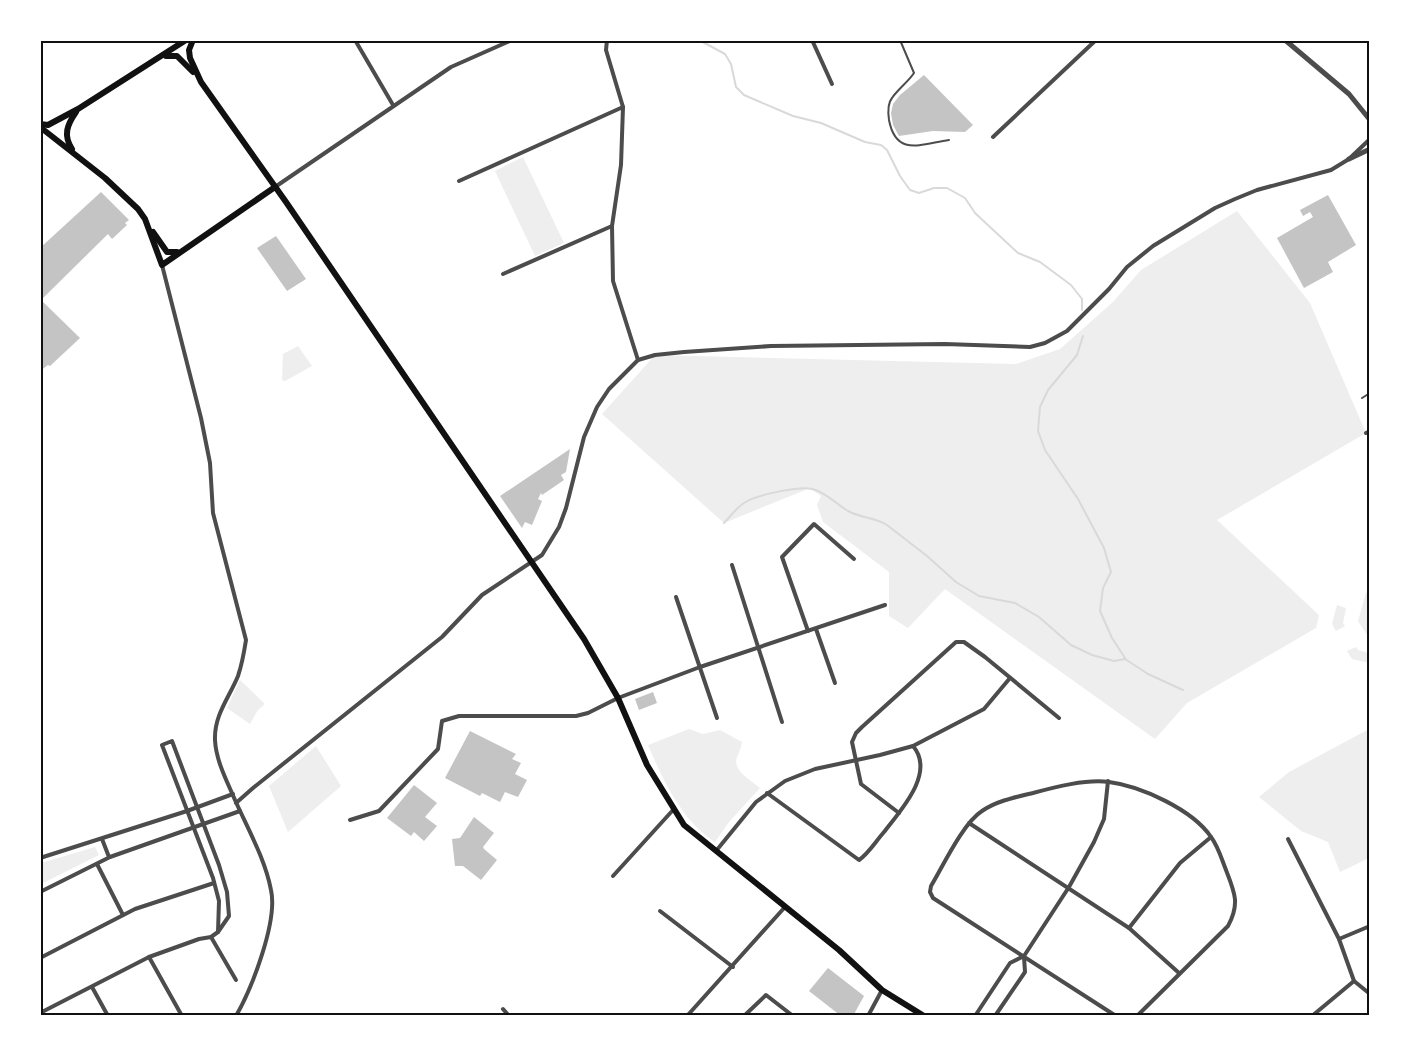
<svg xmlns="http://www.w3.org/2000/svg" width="1410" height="1056" font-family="Spectral,serif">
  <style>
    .green { fill: #eee }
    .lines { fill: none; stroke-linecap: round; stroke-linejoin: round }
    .stream { stroke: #d9d9d9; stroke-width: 2 }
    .building { fill: #c4c4c4 }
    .service { stroke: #4c4c4c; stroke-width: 2 }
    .minor { stroke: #4c4c4c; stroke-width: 4 }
    .tertiary { stroke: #4c4c4c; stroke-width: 5 }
    .secondary { stroke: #111; stroke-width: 6 }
    .neatline { fill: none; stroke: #111; stroke-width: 2 }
  </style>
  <rect width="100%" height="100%" fill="#fff"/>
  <g class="green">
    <path d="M523 157 564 243 535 256 495 171Z"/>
    <path d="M1237 211 1310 303 1366 433 1217 520 1319 615 1316 628 1187 703 1155 739 945 589 908 628 889 616V572L823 522 817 505 821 496 810 488 724 523 602 414 655 355 1016 364 1060 349 1113 302 1141 270Z"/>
    <path d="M298 346 312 366 285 381 282 380 283 354Z"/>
    <path d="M1369 590V638L1358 621 1366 593Z"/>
    <path d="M1337 605 1346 608 1343 623 1345 626 1336 631 1332 624Z"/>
    <path d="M1356 647 1358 650 1369 653V663L1352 659 1347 651Z"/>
    <path d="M240 680 265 704 258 710 250 724 227 708Z"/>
    <path d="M689 729 703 734 720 730 742 742C741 748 739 752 737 757 732 771 751 780 760 788L729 822 715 842C682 821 663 780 648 745Z"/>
    <path d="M1369 729V858L1340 872 1328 842 1301 831 1259 797 1289 772Z"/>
    <path d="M316 746 341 786 288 832 269 786Z"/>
    <path d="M95 847 99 855 41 884V863Z"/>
  </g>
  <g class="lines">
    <g class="stream">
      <path d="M699 40 725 54 731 64 736 87 744 95 793 116 821 123 865 142 881 145 887 150 900 176 910 190 919 193 934 188H947L965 198 975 213 1018 253 1040 262 1071 285 1082 299V310"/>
      <path d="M1083 336 1077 355 1048 390 1040 407 1038 431 1045 450 1078 499 1104 548 1111 572 1103 588 1100 611 1112 638 1125 658"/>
      <path d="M724 523C730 517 736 508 744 503 755 495 799 486 812 489 826 492 836 504 848 511 861 518 876 518 887 525L927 556 956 582 979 596 1015 603 1039 617 1071 645 1092 655 1114 661 1125 659 1148 674 1183 690"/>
    </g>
  </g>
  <g class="building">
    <path d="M924 75 973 125 965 132 933 131 899 136 893 125 891 113 893 104 900 95Z"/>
    <path d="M101 192 129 220 125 223 127 225 112 239 108 234 41 300 80 338 50 366 48 365 40 371V248Z"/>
    <path d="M1328 195 1356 245 1328 262 1333 272 1304 288 1277 238 1313 217 1310 212 1303 216 1300 210Z"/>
    <path d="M276 236 306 279 287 291 257 248Z"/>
    <path d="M570 449 566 472 561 475 564 480 542 495 541 493 538 499 542 501 532 525 525 522 522 528 500 496Z"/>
    <path d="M653 692 657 703 639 710 635 699Z"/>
    <path d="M470 731 516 754 512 759 521 763 515 774 527 780 518 797 505 792 500 802 482 793 480 796 445 778Z"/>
    <path d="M414 785 437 803 425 817 437 826 424 841 414 832 411 836 387 818Z"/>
    <path d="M474 817 494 833 483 847 484 849 497 860 481 880 463 866H455L452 839 460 838Z"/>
    <path d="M828 968 864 996 853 1016H841L809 991Z"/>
  </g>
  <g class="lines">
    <g class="service">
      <path d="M900 40 914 73C908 82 898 89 892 98 887 104 888 113 889 120 896 157 921 144 949 140"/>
      <path d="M1362 398 1370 393"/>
    </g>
    <g class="minor">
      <path d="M355 40 393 105"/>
      <path d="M607 40 606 50 623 107 621 165 612 226 613 281 638 360"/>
      <path d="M812 40 832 84"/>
      <path d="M993 137 1096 40"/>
      <path d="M459 181 623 107"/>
      <path d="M275 187 451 67 512 40"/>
      <path d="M162 265 201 418 210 463 213 513 246 640C244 653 242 664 238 676 229 698 214 715 215 740 216 761 227 781 235 800 248 829 265 859 271 890 278 921 252 988 236 1016"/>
      <path d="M503 274 612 226"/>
      <path d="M1366 433 1370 431"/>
      <path d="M732 565 782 722"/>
      <path d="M676 597 717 718"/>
      <path d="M816 629 835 683"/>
      <path d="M808 631 782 557 814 524 854 559"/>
      <path d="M172 741 219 865 227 892 229 916 218 932 219 901 213 878 162 745Z"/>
      <path d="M767 793 859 860C869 853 876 841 884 832 900 811 936 773 913 746"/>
      <path d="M236 803 253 788 442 637 482 595 542 555 559 527 566 508 584 437 597 407 609 389 638 360 655 355 684 352 771 346 945 344 1030 347 1045 343 1067 331 1109 289 1127 267 1153 246 1215 208 1235 199 1257 190 1331 170 1349 159 1370 139"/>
      <path d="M899 813 861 784 852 742 856 733 862 727 956 642H964L985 657 1059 718"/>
      <path d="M350 820 379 811 438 749 442 721 459 716H576L588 713 618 698 700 667 885 605"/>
      <path d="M969 823 1129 928 1179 973"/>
      <path d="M102 839 109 857"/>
      <path d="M1288 839 1339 939 1354 981 1370 994"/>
      <path d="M716 851 756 802 785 781 815 769 880 755 913 746 984 709 1010 678"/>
      <path d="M40 858 187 811 233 794"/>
      <path d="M97 864 123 915"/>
      <path d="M613 876 673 810"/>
      <path d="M40 892 110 857 240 811"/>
      <path d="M660 911 733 967"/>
      <path d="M1129 928 1180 863 1211 837"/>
      <path d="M211 937 236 980"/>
      <path d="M1339 939 1370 926"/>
      <path d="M149 957 182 1016"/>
      <path d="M40 958 135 909 214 883"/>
      <path d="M92 987 108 1016"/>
      <path d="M503 1009 509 1016"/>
      <path d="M40 1013 149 957 199 939 211 937 218 932"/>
      <path d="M687 1016 785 907"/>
      <path d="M744 1016 766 995 793 1016"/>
      <path d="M868 1016 882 990"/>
      <path d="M975 1016 1010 963 1024 956 1069 887 1094 842 1104 819 1108 781"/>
      <path d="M995 1016 1025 972 1024 957"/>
      <path d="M1116 1016 933 898 930 892 931 886C943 866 963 823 982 811 996 801 1016 797 1033 793 1055 787 1086 779 1109 782 1141 786 1193 810 1211 837 1218 846 1222 860 1226 870 1235 893 1240 904 1228 926L1137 1016"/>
      <path d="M1312 1016 1354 981"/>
    </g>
    <g class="tertiary">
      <path d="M1285 40 1349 94 1370 120"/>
      <path d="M1349 159 1370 149"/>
    </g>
    <g class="secondary">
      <path d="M193 40 189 50 190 58 201 82 286 202 584 639 618 698 647 765 684 825 839 950 882 990 924 1016"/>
      <path d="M166 56H177L193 72"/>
      <path d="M40 124 48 125 78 109 186 40"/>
      <path d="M40 127 105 178 138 209 145 219 162 265 275 187"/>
      <path d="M72 149C63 135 67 125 76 112"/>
      <path d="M153 232 167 252H177"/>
    </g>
  </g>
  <rect width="1410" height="1056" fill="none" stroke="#ffffff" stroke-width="84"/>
  <rect x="42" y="42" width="1326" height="972" class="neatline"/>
</svg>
